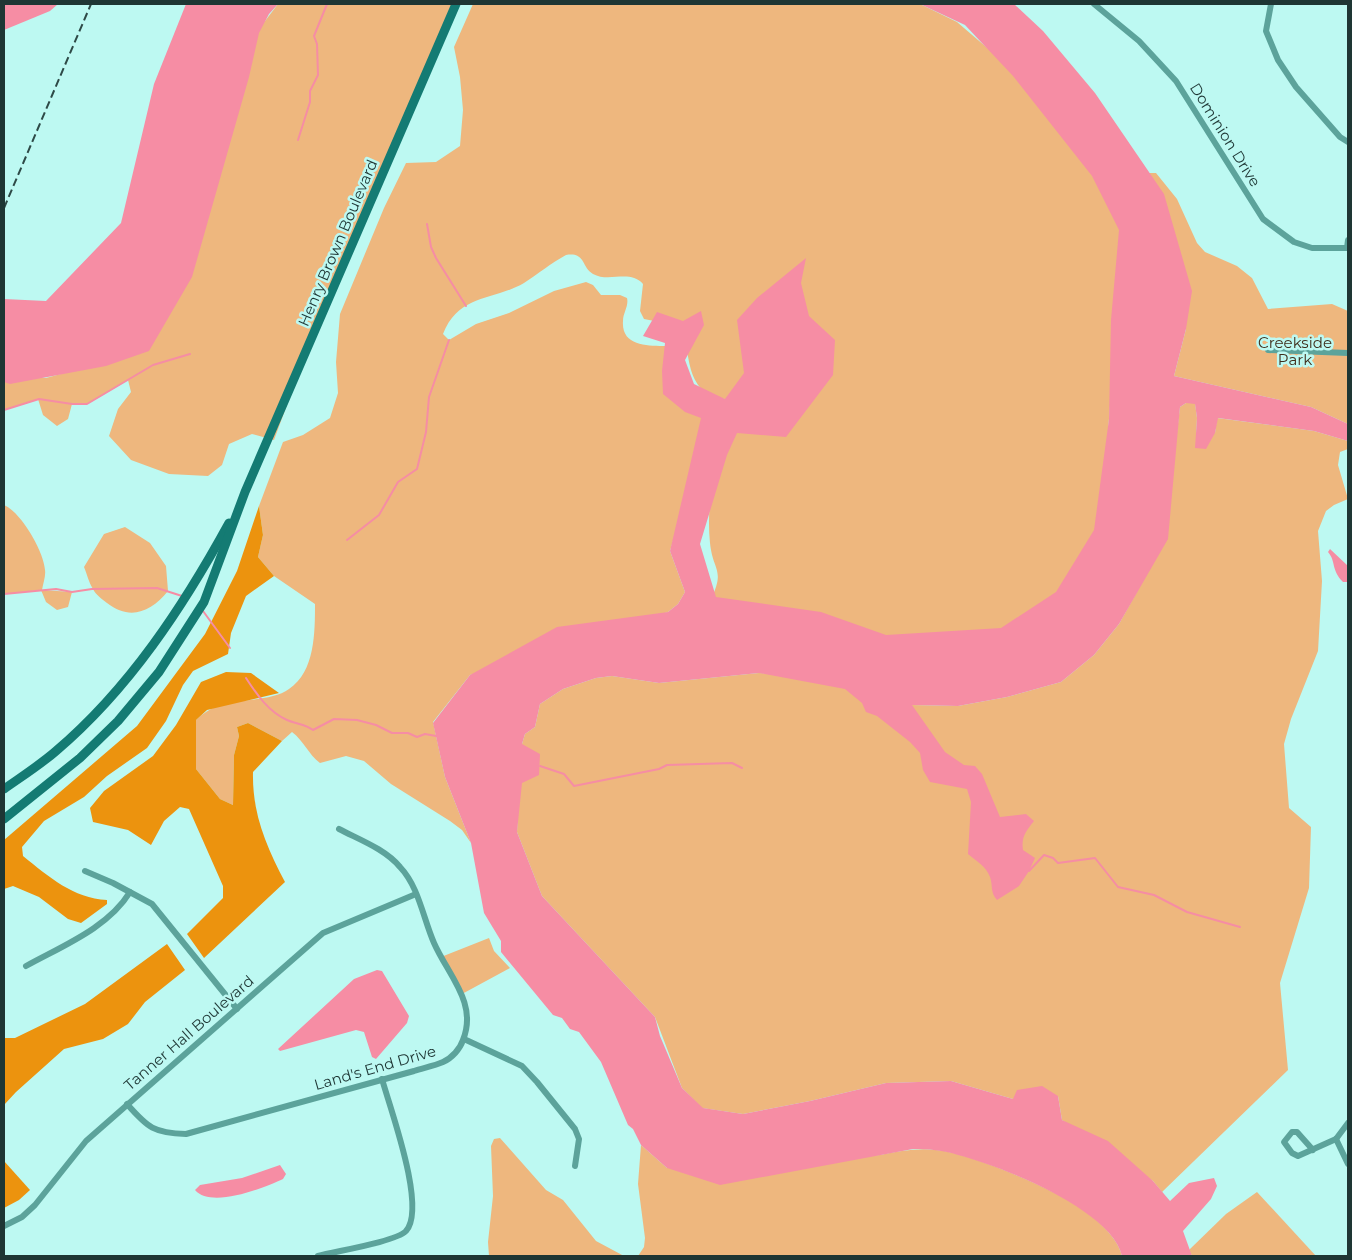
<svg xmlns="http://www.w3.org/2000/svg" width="1352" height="1260" font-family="Montserrat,sans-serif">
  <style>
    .green { fill: #eeb77e }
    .forest { fill: #ec930e }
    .water { fill: #f68da4 }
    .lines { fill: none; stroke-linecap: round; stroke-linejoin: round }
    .stream { stroke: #f68da4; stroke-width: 2 }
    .street { stroke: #5ca39b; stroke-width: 6 }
    .secondary { stroke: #147b73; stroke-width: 9 }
    .rail { stroke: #2e4a47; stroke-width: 2; stroke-dasharray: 8 4; stroke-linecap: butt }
    .labels { text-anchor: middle; stroke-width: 5; stroke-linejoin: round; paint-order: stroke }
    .street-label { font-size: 15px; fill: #1e3634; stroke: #bdf9f2 }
    .park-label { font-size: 15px; fill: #3f2e1c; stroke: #bdf9f2 }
  </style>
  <rect width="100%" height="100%" fill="#bdf9f2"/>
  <g class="green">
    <path d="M278 4H457L301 367 274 440 252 434 229 444 222 465 208 476 169 474 131 460 109 436 118 409 131 392 128 380 87 404H72L68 419 57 426 43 415 38 399 4 410V377L46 378 83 368 207 222 259 29Z"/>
    <path d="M473 4H920L957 22 992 52 1061 127 1124 224 1099 548 995 660 710 601C726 569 713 572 710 543 705 494 720 446 729 399 688 399 688 358 685 327L644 319 640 311 643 284C630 269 609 283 593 274 581 267 586 252 566 255 551 263 538 274 524 283 493 301 459 294 443 334L449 340 476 324 509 313 554 291 586 282 593 285 601 295H620L627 298C629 306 623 313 623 321 621 347 649 346 667 346L709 417 670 551 685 592 678 604 668 612 470 675 433 722 445 777 471 843 462 830 450 821 391 784 364 761 346 756 320 763C308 754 304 741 292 732L282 741 248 723 237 727 239 736 234 755 233 805 220 799 196 769V720C210 707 221 704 241 701 256 699 277 698 289 689 315 672 315 632 315 604L274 576 258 557 263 535 259 506 283 442 303 435 330 418 338 393 336 362 340 314 384 208 406 163 436 162 460 146 463 110 460 77 454 47Z"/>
    <path d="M1144 173H1156L1177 199 1197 243 1205 252 1237 266 1252 278 1268 309 1332 304 1348 311V424L1311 407 1174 376 1186 329Z"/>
    <path d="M1186 403H1195L1197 418 1196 437 1215 433 1217 418 1314 431 1348 441V449L1340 452 1338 465 1348 499 1334 505 1326 511 1318 531 1322 581 1318 651 1291 719 1284 744 1289 808 1311 827 1309 888 1280 983 1288 1070 1162 1192 1153 1181 1062 1120 1058 1096 1013 1099 951 1081 886 1083 810 1101 743 1114 702 1108 682 1088 655 1017 542 896 517 832 522 744 525 734 535 727 540 704 563 689 596 678 612 676 659 683 759 673 813 677 912 705 958 706 1007 697 1061 682 1094 655 1119 624 1139 588 1176 440 1180 407Z"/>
    <path d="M4 505C21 512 44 552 45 570 46 576 43 584 42 590L72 592 68 607 57 610 46 602 41 590 4 594Z"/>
    <path d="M125 527 150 543 166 566 168 591C151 612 130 621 107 603 102 599 96 595 93 589 89 583 87 574 84 567L104 534Z"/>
    <path d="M489 938 494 951 510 968 462 994 441 957Z"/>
    <path d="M500 1138 546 1190 563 1200 596 1241 624 1256H489L488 1242 493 1196 491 1146 494 1139Z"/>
    <path d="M641 1145 667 1168 880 1155C899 1151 917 1148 936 1150 970 1153 1037 1183 1068 1200 1088 1211 1117 1234 1122 1256H638L644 1247 645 1238 638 1184Z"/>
    <path d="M1257 1192 1316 1256H1192L1189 1250 1226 1214Z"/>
  </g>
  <g class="forest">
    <path d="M259 506 263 535 258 557 274 576 246 596 231 633 228 654 193 671 183 685 166 721 147 748 107 776 84 797 44 821 22 847 23 856C49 877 73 898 107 900V904L81 923 68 919 39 897 13 886 4 889V840L137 726 205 634 237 571Z"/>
    <path d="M226 672 251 673 279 693 207 710 196 720V769L220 799 233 805 234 755 239 736 237 727 248 723 282 741 253 772C252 813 266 846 285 882L204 958 187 934 223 898V886L189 809 180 807 164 821 151 845 128 830 93 822 90 808 104 791 153 756 176 725 201 682Z"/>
    <path d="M167 944 185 970 145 1002 128 1024 103 1039 64 1049 16 1092 4 1105V1038H15L85 1004Z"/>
    <path d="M4 1161 30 1190 19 1200 4 1208Z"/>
  </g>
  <g class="water">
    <path d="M4 4H58L50 11 4 30Z"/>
    <path d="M186 4H278L269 14 259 33 249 77 192 277 149 351 106 366 10 384 4 382V299L46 301 121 223 154 84Z"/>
    <path d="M920 4H1014L1043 31 1095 93 1164 194 1192 291 1186 329 1174 376 1311 407 1348 424V441L1314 431 1218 418 1215 433 1206 449 1195 448 1197 418 1195 404 1186 403 1180 407 1168 539 1119 624 1094 655 1061 682 1007 697 958 706 912 705 945 752 964 765 975 766 982 774 1000 817 1026 814 1034 821C1026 831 1021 837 1023 850L1035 858 1029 871 1019 886 997 900C990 893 993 885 990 877 986 866 976 861 968 854L971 802 967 789 930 782 923 770 920 753 910 742 877 716 866 712 862 703 845 689 759 673 659 683 612 676 596 678 563 689 540 704 535 727 525 734 522 744 540 754 539 775 522 783 517 832 542 896 655 1017 660 1036 682 1088 703 1108 743 1114 810 1101 886 1083 951 1081 1013 1099 1017 1090 1042 1086 1058 1096 1062 1120 1108 1141 1153 1181 1170 1201 1189 1183 1214 1178 1217 1186 1211 1199 1183 1231 1192 1256H1122C1112 1210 1001 1166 958 1155 943 1150 928 1149 913 1149L720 1185 667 1168 641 1145 633 1129 628 1125 601 1062 579 1032 570 1029 562 1018 553 1015 501 952V941L484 913 471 843 445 777 433 723 470 675 557 627 668 612 678 604 685 592 670 551 701 418 685 412 663 394 662 371 665 343 643 336 657 312 683 321 701 311 704 325 685 360 694 384 725 399 744 373 737 320 757 298 806 258 801 283 809 316 835 340 833 375 786 437 737 433 727 455 700 544 716 597 821 612 886 635 1001 628 1056 592 1094 530 1109 419 1111 320 1119 230 1092 176 1013 76 965 25Z"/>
    <path d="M1330 549 1348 566V582H1343C1331 570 1336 561 1328 552Z"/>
    <path d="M377 970 382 971 409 1016 407 1023 376 1059 372 1057 364 1032 356 1030 280 1051 278 1049 354 979Z"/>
    <path d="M280 1165 286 1174 283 1179C264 1188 211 1209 195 1190L200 1185 242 1178Z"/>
  </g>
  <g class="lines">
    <g class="stream">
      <path d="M298 140 310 102V91L318 75 317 44 314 36 327 4"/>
      <path d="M427 224 431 247 436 258 466 306"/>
      <path d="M4 410 39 399 72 404H87L153 365 190 354"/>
      <path d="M347 540 379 515 398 482 417 469 426 432 429 397 449 340"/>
      <path d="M4 594 56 589 72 592 92 589 157 588 182 596"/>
      <path d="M203 611 230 648"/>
      <path d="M246 678C257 695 269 712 287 720 296 724 306 724 313 730L334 719 357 720 376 725 392 733H408L417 737 425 734 436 736"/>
      <path d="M540 766 564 774 574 786 659 769 667 765 732 763 742 768"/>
      <path d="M1029 871 1044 855 1053 858 1058 863 1095 858 1118 887 1154 895 1187 912 1240 927"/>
    </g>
    <g class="street">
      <path d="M1094 4 1139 41 1176 81 1263 219 1294 242 1312 248H1348"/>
      <path d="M1271 4 1266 31 1278 60 1296 87 1340 137 1348 142"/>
      <path d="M1347 248 1348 240"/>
      <path d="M1268 350 1348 353"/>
      <path d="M85 871 113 883 152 904 237 1009"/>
      <path d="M26 966C62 946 108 928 130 892"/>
      <path d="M464 1039 522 1066 537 1082 575 1129 579 1139 575 1166"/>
      <path d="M127 1104C148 1128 154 1133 186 1134L414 1071C423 1068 434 1066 443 1062 452 1058 460 1049 463 1040 478 1003 448 975 434 943 423 918 419 887 400 867 385 849 360 840 339 829"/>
      <path d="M1336 1139 1348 1164"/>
      <path d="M1336 1139 1348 1123"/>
      <path d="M1313 1150 1297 1132H1292L1284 1142 1292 1153 1298 1156 1336 1139"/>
      <path d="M4 1226 22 1217 35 1205 86 1141 323 933 416 894"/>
      <path d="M318 1256C336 1251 395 1242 406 1231 427 1208 390 1108 382 1079"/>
    </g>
    <g class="secondary">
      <path d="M4 789C21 777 40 765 56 751 129 689 183 607 229 523"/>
      <path d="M4 819 80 758 118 721 159 672 204 602 245 492 456 4"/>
    </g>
    <path class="rail" d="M4 208 91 4"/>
  </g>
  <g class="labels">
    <g class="street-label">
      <text transform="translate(1225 135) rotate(58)" y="5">Dominion Drive</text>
      <text transform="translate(338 243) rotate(-67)" y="5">Henry Brown Boulevard</text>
      <text transform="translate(189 1033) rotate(-41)" y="5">Tanner Hall Boulevard</text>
      <text transform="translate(375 1068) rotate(-16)" y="5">Land's End Drive</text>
    </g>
    <g class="park-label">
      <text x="1295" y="348">Creekside<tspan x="1295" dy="17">Park</tspan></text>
    </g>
  </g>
  <rect width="1352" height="1260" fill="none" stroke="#1e3634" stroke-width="10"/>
</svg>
